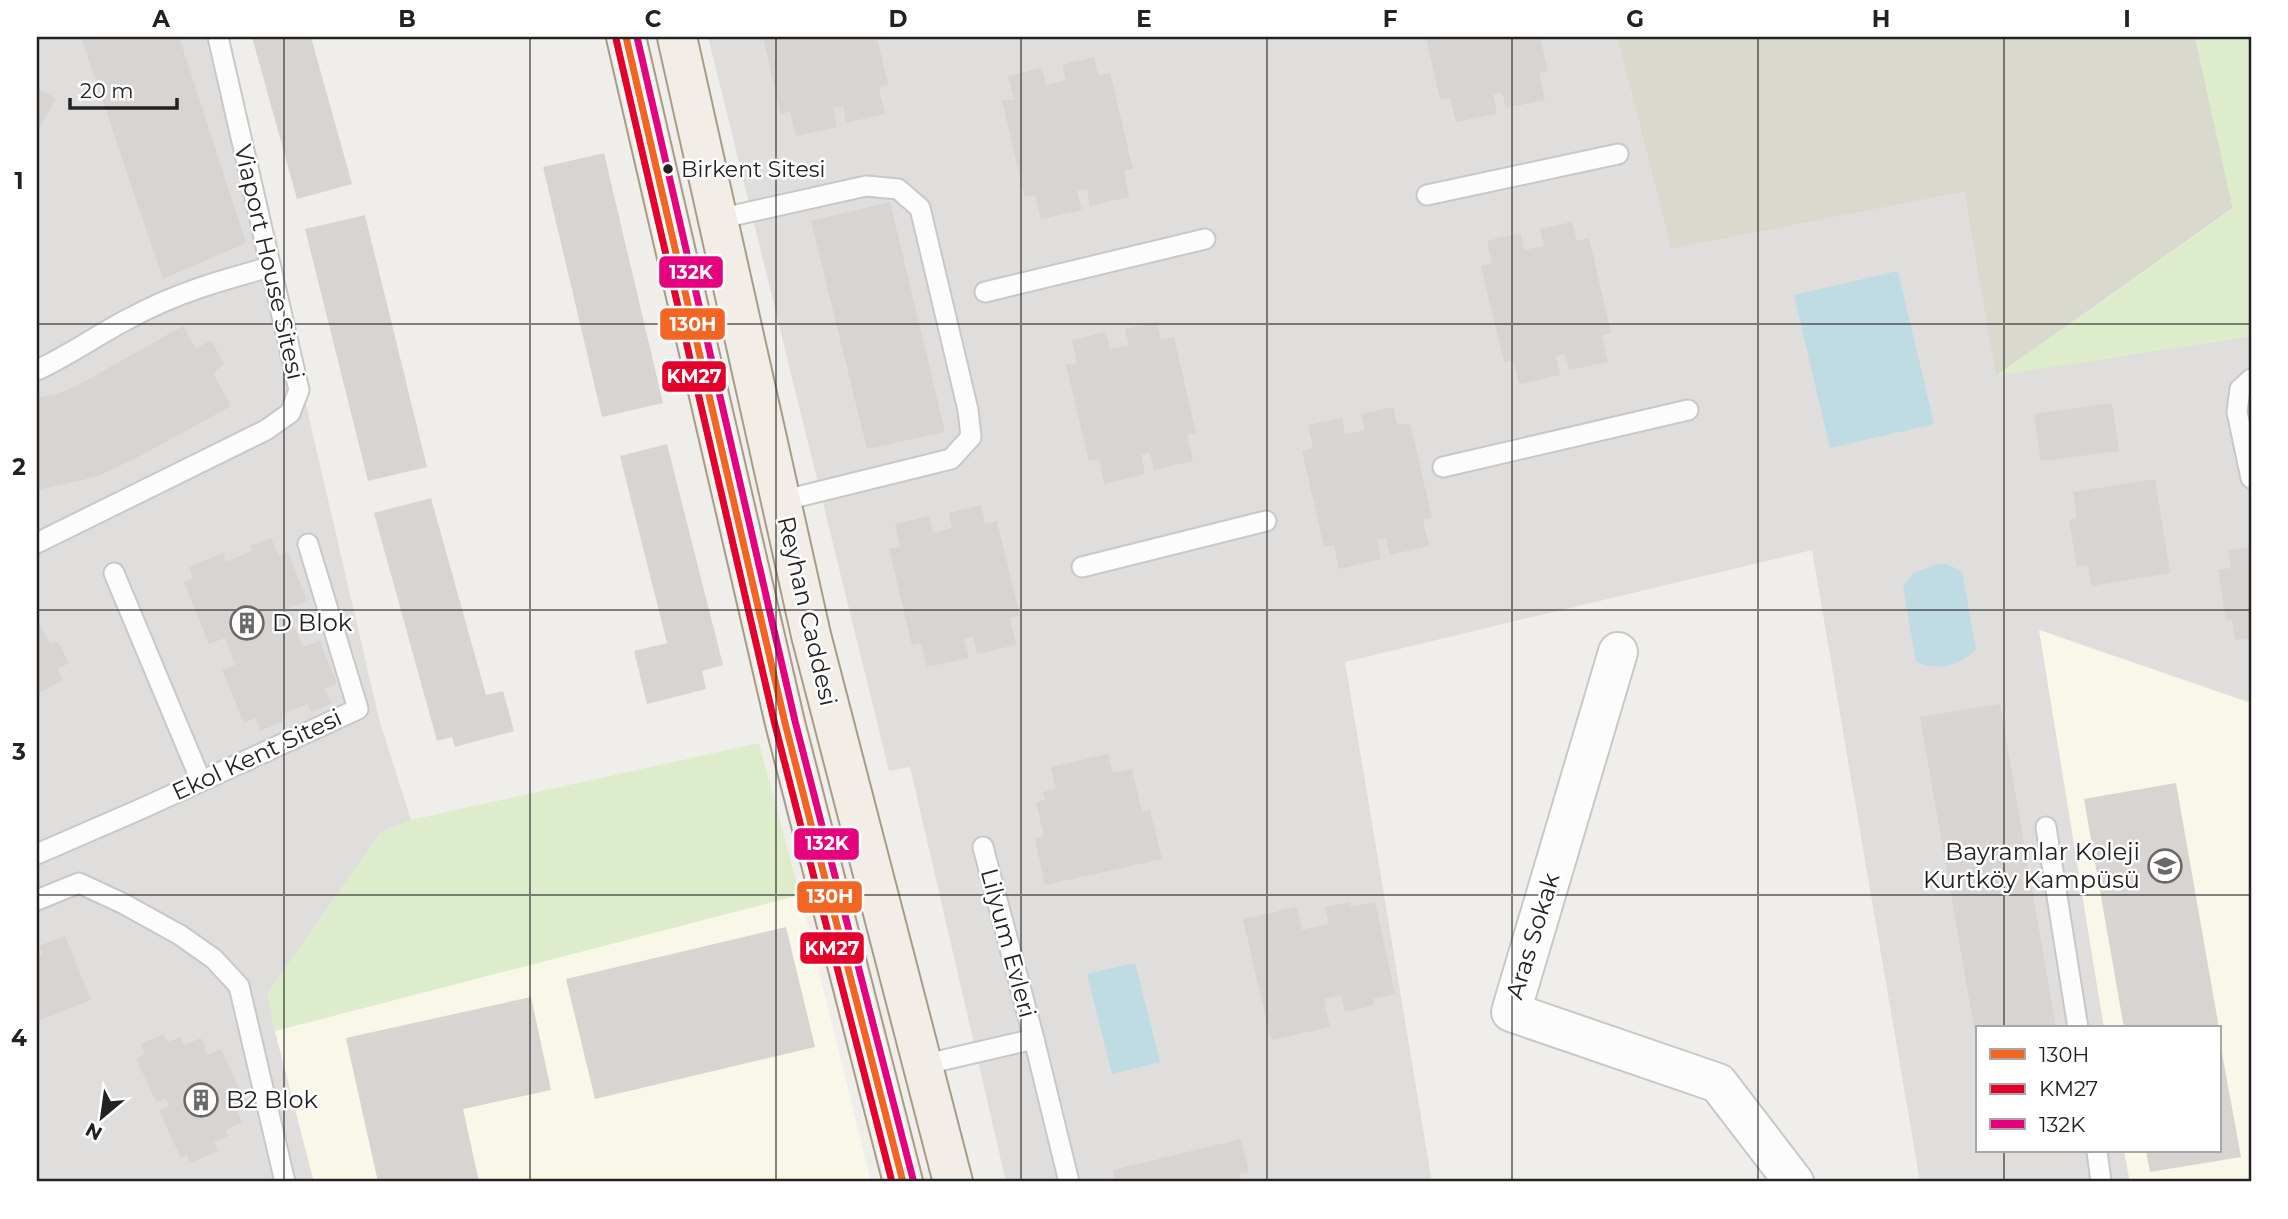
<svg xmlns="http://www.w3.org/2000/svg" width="2288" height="1219" font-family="Montserrat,sans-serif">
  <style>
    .residential { fill: #dfdedc }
    .education { fill: #f8f7e8 }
    .construction { fill: #d9d9cd }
    .grass { fill: #ddeccb }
    .water { fill: #bfdbe3 }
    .building { fill: #d7d4d2 }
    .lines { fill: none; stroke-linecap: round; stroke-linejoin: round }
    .service-casing { stroke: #c9c8c7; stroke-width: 23 }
    .minor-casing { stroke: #c9c8c7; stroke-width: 42 }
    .primary-casing { stroke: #a79c86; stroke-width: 42 }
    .service { stroke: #fdfcfc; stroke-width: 19 }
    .minor { stroke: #fdfcfc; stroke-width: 38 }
    .primary { stroke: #f3ede7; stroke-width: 38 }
    .bus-1-casing { stroke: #fff; stroke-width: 12 }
    .bus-2-casing { stroke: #fff; stroke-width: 12 }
    .bus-3-casing { stroke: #fff; stroke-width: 12 }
    .bus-1 { stroke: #f26522; stroke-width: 7 }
    .bus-2 { stroke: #e4002b; stroke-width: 7 }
    .bus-3 { stroke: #e5007d; stroke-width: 7 }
    .grid { fill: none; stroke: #222; stroke-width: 2; stroke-opacity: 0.55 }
    .bus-dot { fill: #222; stroke: #fff; stroke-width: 2.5 }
    .labels { text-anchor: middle; stroke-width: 5; stroke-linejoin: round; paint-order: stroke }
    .bus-label { font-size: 22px; fill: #222; stroke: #fff; text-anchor: start }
    .street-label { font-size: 24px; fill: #222; stroke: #fff }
    .poi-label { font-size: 24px; fill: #222; stroke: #fff; text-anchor: start }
    .line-badge { stroke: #fff; stroke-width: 2.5 }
    .badge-label { font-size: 19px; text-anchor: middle; font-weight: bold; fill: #fff }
    .neatline { fill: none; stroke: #222; stroke-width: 2.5 }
    .grid-label { font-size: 23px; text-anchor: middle; font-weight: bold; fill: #222 }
  </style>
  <rect width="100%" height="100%" fill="#f0eeeb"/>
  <g class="residential">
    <path d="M37 37H229L310 422 379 719 411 820 381 832 268 993 275 1031 314 1182H37Z"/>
    <path d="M708 37H1617L1671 249 1964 192 1996 375 2251 336V707L2040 630 2104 1028H1978V1151H2124L2130 1182H1920L1812 550 1345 662 1432 1182H1006L910 767 889 771Z"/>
  </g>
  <g class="education">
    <path d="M2039 630 2251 703V1182H2130L2124 1151H2220V1028H2104Z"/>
    <path d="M800 895 871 1182H314L275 1031Z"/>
  </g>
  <path class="construction" d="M1617 37H2195L2233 208 1996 376 1964 192 1671 249Z"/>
  <g class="grass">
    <path d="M2195 37H2251V336L1996 376 2233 209Z"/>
    <path d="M759 743 800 895 275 1031 268 993 381 832 411 820Z"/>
  </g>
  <g class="water">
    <path d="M1898 271 1934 424 1830 448 1794 295Z"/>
    <path d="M1937 564H1946L1962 571 1976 649C1960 666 1938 671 1916 662L1903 586 1914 573Z"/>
    <path d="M1135 963 1160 1062 1112 1074 1087 974Z"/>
  </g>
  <g class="building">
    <path d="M81 37H179L246 243 163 279Z"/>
    <path d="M252 37H311L352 184 297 199Z"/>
    <path d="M763 37H877L888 85 879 87 885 114 846 123 843 106 833 108 837 127 796 136 790 111 781 114Z"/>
    <path d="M1426 37H1540L1548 71 1539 73 1545 100 1506 108 1502 92 1493 94 1497 113 1456 122 1450 98 1440 100Z"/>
    <path d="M1094 57 1098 76 1110 73 1133 169 1124 170 1129 197 1090 206 1087 189 1077 191 1082 210 1041 219 1035 195 1025 197 1002 101 1014 99 1008 76 1042 68 1046 85 1066 80 1062 65Z"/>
    <path d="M37 87 56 99 41 125 37 123Z"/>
    <path d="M604 153 663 403 602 417 543 167Z"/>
    <path d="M890 202 945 432 867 449 811 221Z"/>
    <path d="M365 215 427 467 368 481 305 229Z"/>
    <path d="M1572 222 1577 241 1589 238 1611 333 1602 335 1608 362 1569 370 1565 354 1556 356 1560 375 1519 384 1513 360 1504 362 1481 266 1492 263 1487 241 1521 233 1524 250 1544 246 1540 229Z"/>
    <path d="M1157 322 1161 340 1174 337 1196 433 1187 435 1193 461 1154 470 1150 453 1141 455 1145 474 1104 484 1099 459 1089 461 1066 365 1077 363 1072 340 1106 332 1110 349 1129 345 1125 329Z"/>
    <path d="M183 326 196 349 211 340 224 364 213 373 231 406 140 456 96 477 37 490V398L58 394 82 383Z"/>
    <path d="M2112 403 2119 451 2041 461 2034 414Z"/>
    <path d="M1393 407 1397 425 1410 423 1432 518 1423 520 1429 546 1390 555 1386 538 1377 540 1381 559 1339 569 1334 545 1324 547 1302 451 1313 448 1308 425 1342 418 1345 434 1365 430 1361 414Z"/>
    <path d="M667 444 723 665 702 671 706 689 647 704 634 651 667 643 620 456Z"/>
    <path d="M2155 479 2170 573 2091 586 2088 565 2077 567 2069 520 2077 518 2073 492Z"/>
    <path d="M431 498 486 695 503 691 514 731 455 747 452 737 437 741 374 513Z"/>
    <path d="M981 505 985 524 997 521 1020 616 1010 618 1016 645 977 654 973 637 964 639 969 658 927 667 921 643 912 645 889 549 900 547 895 524 929 516 933 533 952 528 949 513Z"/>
    <path d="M271 538 279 556 288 552 307 601 286 609 303 647 320 641 337 684 325 689 332 704 311 712 308 704 282 714V722L260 731 255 718 244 723 222 670 235 665 225 638 209 644 184 582 193 578 189 567 223 553 226 562 252 551 250 546Z"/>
    <path d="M2251 547V638L2235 640 2232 620 2226 621 2218 570 2231 568 2228 550Z"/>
    <path d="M37 619 50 643 58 642 69 663 57 669 63 680 37 694Z"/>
    <path d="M2000 704 2056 1028H1978L1977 1044 1920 717Z"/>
    <path d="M1108 754 1113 773 1132 769 1142 812 1150 810 1162 859 1045 885 1035 838 1044 836 1036 802 1045 800 1043 792 1056 789 1051 767Z"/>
    <path d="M2176 783 2219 1028H2124L2084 799Z"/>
    <path d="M1350 902 1351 907 1375 902 1395 994 1373 999 1374 1005 1345 1012 1341 995 1324 999 1330 1027 1271 1040 1243 919 1297 907 1302 930 1329 924 1325 907Z"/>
    <path d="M786 927 815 1047 595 1099 566 979Z"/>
    <path d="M65 936 91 1000 37 1021V958L43 955 39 946Z"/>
    <path d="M531 997 551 1090 463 1109 479 1182H378L346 1038Z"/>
    <path d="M164 1034 168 1042 180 1037 184 1045 201 1038 208 1055 221 1049 243 1097 233 1102 242 1122 226 1130 228 1136 214 1142 218 1151 190 1163 187 1155 181 1158 159 1111 169 1106 166 1098 156 1102 136 1058 145 1054 141 1044Z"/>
    <path d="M2220 1042 2241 1157 2150 1172 2146 1151H2220Z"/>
    <path d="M1241 1139 1249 1172 1239 1174 1241 1182H1116L1113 1170Z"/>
  </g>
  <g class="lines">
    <defs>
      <g id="service">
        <path d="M1427 195 1618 154"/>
        <path d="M718 219 866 186 898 189 920 208 968 410 971 437 951 459 781 501"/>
        <path d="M985 292 1205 239"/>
        <path d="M37 370C70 355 100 333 132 317 176 293 222 280 270 267"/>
        <path d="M2251 379 2240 389 2237 412 2251 478"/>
        <path d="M1443 467 1688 410"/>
        <path d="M37 543 266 430 290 413 299 390 218 37"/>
        <path d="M1082 567 1266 521"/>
        <path d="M114 573 201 781"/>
        <path d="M2046 827 2078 1028"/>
        <path d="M983 847 1034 1039 1069 1182"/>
        <path d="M37 854 143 808 358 709 308 544"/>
        <path d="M37 900 79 883 124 904 180 935 214 959 239 986 285 1182"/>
        <path d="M922 1065 1034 1039"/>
        <path d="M2097 1151 2101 1182"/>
      </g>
      <path id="minor" d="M1618 652 1511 1012 1718 1083 1794 1182"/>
      <g id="primary">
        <path d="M626 37 785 723 903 1182"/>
        <path d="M677 37 811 635 953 1182"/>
      </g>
    </defs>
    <use href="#service" class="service-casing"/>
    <use href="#minor" class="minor-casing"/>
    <use href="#primary" class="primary-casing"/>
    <use href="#service" class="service"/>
    <use href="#minor" class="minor"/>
    <use href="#primary" class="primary"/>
    <defs>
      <path id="bus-1" d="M626 37 785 723 903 1182"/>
      <path id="bus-2" d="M616 39 775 725 892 1182"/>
      <path id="bus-3" d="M637 37 795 721 913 1179"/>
    </defs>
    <use href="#bus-1" class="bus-1-casing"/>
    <use href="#bus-2" class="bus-2-casing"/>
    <use href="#bus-3" class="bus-3-casing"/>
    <use href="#bus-1" class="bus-1"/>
    <use href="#bus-2" class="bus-2"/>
    <use href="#bus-3" class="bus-3"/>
  </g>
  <path class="grid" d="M284 37V1182M530 37V1182M776 37V1182M1021 37V1182M1267 37V1182M1512 37V1182M1758 37V1182M2004 37V1028M37 324H2251M37 610H2251M37 895H2251M2004 1151V1182"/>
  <defs>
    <symbol id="building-ring" viewBox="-11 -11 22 22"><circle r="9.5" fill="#fff" stroke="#6a6968" stroke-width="1.5"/><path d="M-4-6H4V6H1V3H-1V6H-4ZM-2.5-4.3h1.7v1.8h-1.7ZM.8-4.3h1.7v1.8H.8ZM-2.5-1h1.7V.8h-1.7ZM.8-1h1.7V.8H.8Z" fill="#6a6968"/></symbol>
    <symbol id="school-ring" viewBox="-11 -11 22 22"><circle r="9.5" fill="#fff" stroke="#6a6968" stroke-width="1.5"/><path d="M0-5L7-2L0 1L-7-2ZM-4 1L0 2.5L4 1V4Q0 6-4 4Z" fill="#6a6968"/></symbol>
  </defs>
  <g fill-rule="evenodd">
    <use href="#building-ring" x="228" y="604" width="38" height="38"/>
    <use href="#school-ring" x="2146" y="847" width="38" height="38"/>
    <use href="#building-ring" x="182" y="1081" width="38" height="38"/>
  </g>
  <circle class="bus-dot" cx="668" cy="169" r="6"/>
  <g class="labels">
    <g class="bus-label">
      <text x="681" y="177">Birkent Sitesi</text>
    </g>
    <g class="street-label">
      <text transform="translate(269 262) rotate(77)" y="8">Viaport House Sitesi</text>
      <text transform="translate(807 611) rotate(77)" y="8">Reyhan Caddesi</text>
      <text transform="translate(257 755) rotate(-25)" y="8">Ekol Kent Sitesi</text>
      <text transform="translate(1533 936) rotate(-73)" y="8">Aras Sokak</text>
      <text transform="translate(1008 943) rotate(75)" y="8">Lilyum Evleri</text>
    </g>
    <g class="poi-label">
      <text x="272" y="631">D Blok</text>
      <text x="2140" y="860" text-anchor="end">Bayramlar Koleji<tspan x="2140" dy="28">Kurtköy Kampüsü</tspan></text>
      <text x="226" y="1108">B2 Blok</text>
    </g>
  </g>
  <g class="line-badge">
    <rect x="658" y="255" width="66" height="34" rx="7" fill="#e5007d"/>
    <rect x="659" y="307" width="67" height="34" rx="7" fill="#f26522"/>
    <rect x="661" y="360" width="66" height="33" rx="7" fill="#e4002b"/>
    <rect x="793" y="827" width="67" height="34" rx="7" fill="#e5007d"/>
    <rect x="796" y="880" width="67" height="34" rx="7" fill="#f26522"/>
    <rect x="799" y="931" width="66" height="34" rx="7" fill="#e4002b"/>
  </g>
  <g class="badge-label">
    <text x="691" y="279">132K</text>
    <text x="693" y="331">130H</text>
    <text x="694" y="383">KM27</text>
    <text x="827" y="850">132K</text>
    <text x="830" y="903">130H</text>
    <text x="832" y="955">KM27</text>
  </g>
  <rect width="2288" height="1219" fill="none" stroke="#ffffff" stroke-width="77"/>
  <rect x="1976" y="1026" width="245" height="126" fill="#ffffff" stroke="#a7a7a7" stroke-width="2"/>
  <rect x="1990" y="1049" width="35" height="10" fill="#f26522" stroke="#a7a7a7" stroke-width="2"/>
  <text x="2039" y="1062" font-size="21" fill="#222222">130H</text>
  <rect x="1990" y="1084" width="35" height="10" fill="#e4002b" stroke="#a7a7a7" stroke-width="2"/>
  <text x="2039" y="1096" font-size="21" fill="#222222">KM27</text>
  <rect x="1990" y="1119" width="35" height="10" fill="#e5007d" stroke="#a7a7a7" stroke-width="2"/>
  <text x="2039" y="1132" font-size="21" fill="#222222">132K</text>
  <g transform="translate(102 1117) rotate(209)" stroke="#ffffff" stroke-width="5" paint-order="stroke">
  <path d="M0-5L12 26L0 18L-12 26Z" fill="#222222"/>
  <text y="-10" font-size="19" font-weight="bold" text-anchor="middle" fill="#222222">N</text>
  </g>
  <path d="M70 98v10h107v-10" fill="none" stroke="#222222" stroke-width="3.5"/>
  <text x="80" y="98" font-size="21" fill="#222222" stroke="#ffffff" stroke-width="5" paint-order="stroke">20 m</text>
  <rect x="38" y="38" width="2212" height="1142" class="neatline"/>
  <g class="grid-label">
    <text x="161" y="27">A</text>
    <text x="407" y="27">B</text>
    <text x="653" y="27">C</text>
    <text x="898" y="27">D</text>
    <text x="1144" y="27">E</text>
    <text x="1390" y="27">F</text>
    <text x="1635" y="27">G</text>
    <text x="1881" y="27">H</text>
    <text x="2127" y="27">I</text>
    <text x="19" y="189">1</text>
    <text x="19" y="475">2</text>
    <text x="19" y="760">3</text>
    <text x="19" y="1046">4</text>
  </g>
</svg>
